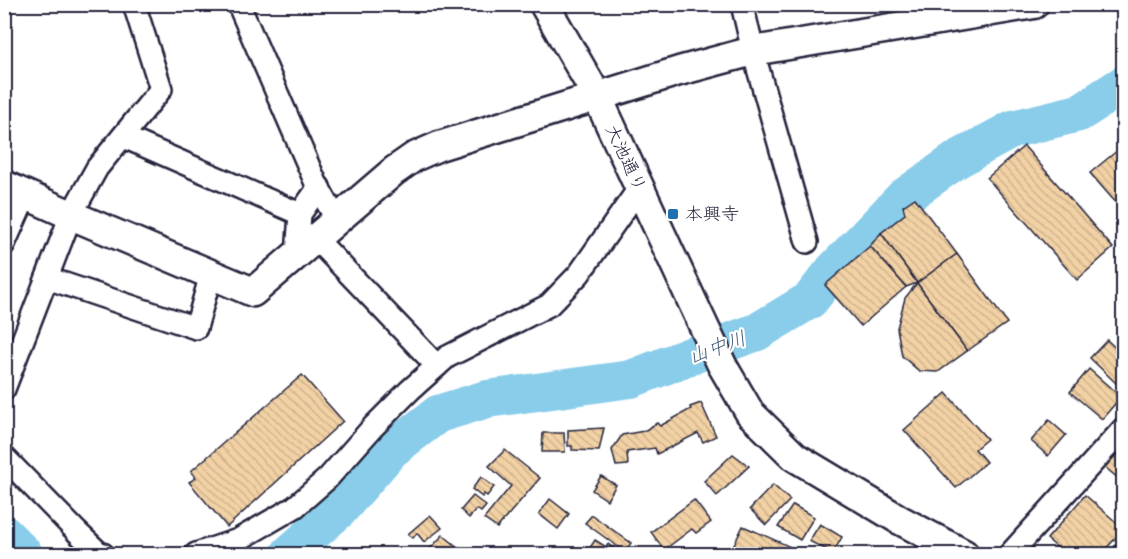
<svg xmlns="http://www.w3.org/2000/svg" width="1128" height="559" font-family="'Gochi Hand','Klee One',sans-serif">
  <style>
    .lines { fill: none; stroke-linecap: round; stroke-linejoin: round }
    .river { stroke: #89cdea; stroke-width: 38 }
    .building { fill: url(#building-back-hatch); stroke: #22223b; stroke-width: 1.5 }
    .street-casing { stroke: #22223b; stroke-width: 26 }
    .secondary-casing { stroke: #22223b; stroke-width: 33 }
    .street { stroke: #fff; stroke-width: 21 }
    .secondary { stroke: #fff; stroke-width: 28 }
    .poi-dot { fill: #1f6fb2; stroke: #fff; stroke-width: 2 }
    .labels { text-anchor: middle; stroke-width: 4.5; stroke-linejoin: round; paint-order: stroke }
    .street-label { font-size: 18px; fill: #22223b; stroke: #fff }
    .poi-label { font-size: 18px; fill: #22223b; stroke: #fff; text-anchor: start }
    .water-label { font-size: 20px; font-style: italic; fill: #465e78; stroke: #fff }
  </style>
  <defs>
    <pattern id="building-back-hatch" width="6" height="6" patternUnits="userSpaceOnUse" patternTransform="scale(1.5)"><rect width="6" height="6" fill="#f2d1a4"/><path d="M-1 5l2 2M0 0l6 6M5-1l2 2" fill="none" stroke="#cfb38e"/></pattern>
  </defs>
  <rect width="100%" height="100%" fill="#fff"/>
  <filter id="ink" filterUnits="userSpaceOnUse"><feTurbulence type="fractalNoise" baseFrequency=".0167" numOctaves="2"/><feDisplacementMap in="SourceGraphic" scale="12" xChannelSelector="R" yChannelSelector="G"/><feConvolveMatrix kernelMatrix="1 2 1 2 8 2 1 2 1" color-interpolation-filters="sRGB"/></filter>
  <g filter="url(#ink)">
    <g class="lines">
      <g class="river">
        <path d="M4 534 24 554"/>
        <path d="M289 554 339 510 391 450 438 414 487 399 631 379 698 353 757 332 810 300 833 271 904 197 958 159 1013 129 1079 113 1124 84"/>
      </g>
    </g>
    <g class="building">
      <path d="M1124 145V212L1090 173Z"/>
      <path d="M1024 146 1113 248 1077 280 987 178Z"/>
      <path d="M915 198 957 254 917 283 881 233 905 214 903 206Z"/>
      <path d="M881 233 917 283 906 287 870 246Z"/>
      <path d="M870 246 906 287 861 326 825 285Z"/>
      <path d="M957 254 1007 323 967 351 917 283Z"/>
      <path d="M917 283 967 351 938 372 919 371 902 356 897 328 905 298Z"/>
      <path d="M1107 340 1124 356V381L1119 386 1090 358Z"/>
      <path d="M1089 369 1121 397 1102 419 1070 392Z"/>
      <path d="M302 375 343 421 227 527 189 482 196 478 191 471Z"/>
      <path d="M946 393 987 439 975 449 986 462 956 488 904 430Z"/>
      <path d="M701 403 716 436 703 442 698 433 657 454 655 448 627 452 628 465 616 466 612 450 622 435 644 431 657 423 660 426 691 409 690 407Z"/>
      <path d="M1049 420 1066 435 1048 456 1031 441Z"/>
      <path d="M604 428 599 451 572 450V446H568V430Z"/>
      <path d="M543 433H564L565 452H542Z"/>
      <path d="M1124 438V473L1119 479 1101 464Z"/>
      <path d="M505 450 540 478 497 528 484 519 511 486 489 466Z"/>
      <path d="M733 454 749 466 717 496 704 481Z"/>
      <path d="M601 476 616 485 607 500 592 490Z"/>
      <path d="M481 477 494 487 487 496 484 494 482 497 472 489Z"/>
      <path d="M773 485 790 500 766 525 750 509Z"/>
      <path d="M1085 495 1124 529 1101 554H1065L1047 539Z"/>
      <path d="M473 496 486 506 481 512 477 509 469 518 461 510Z"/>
      <path d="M550 499 569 514 558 529 539 514Z"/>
      <path d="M694 500 711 522 696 533 692 529 664 550 651 532Z"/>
      <path d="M793 505 814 517 800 540 778 527Z"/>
      <path d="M430 515 442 528 424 542 417 533 413 538 408 534Z"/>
      <path d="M592 515 631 543 625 552 585 523Z"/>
      <path d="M820 524 842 537 833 553 809 541Z"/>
      <path d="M743 526 793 548 790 554H733L730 553Z"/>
      <path d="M443 535 460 549 457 552 459 554H425Z"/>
      <path d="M1124 537V554H1107Z"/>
      <path d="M595 540 606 547 608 544 622 554H586Z"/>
    </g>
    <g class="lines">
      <defs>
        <g id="street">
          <path d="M242 4 241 10 316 183 336 219"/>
          <path d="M742 4 753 51 807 242"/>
          <path d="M124 137 300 214"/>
          <path d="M315 238 437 366"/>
          <path d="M4 244 26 195"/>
          <path d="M297 255 300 214 319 187"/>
          <path d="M47 278 196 328 211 274"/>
          <path d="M4 389 71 215 97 168 161 89 134 4"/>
          <path d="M4 457 77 532 98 552 103 554"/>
          <path d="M196 554 238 540 295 507 328 478 373 427 410 390 447 357 549 305 579 274 640 187"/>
          <path d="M1010 554 1124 428"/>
        </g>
        <g id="secondary">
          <path d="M544 4 597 96 699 316 722 365 750 413 795 457 900 520 964 554"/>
          <path d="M4 185 71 215 253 292 394 171 414 157 439 146 679 71 753 51 1034 4"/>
        </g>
      </defs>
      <use href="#street" class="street-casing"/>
      <use href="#secondary" class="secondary-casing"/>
      <use href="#street" class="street"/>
      <use href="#secondary" class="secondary"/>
    </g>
  </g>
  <rect class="poi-dot" x="667" y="208" width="12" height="12" rx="3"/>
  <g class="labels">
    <g class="street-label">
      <text transform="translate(626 158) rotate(65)" y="6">大池通り</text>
    </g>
    <g class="poi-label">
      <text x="685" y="220">本興寺</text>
    </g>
    <g class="water-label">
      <text transform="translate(717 347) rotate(-20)" y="7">山中川</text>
    </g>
  </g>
  <rect width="1128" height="559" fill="none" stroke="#fff" stroke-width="24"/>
  <rect x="12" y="12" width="1104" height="535" fill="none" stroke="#22223b" stroke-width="2" filter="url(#ink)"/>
</svg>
